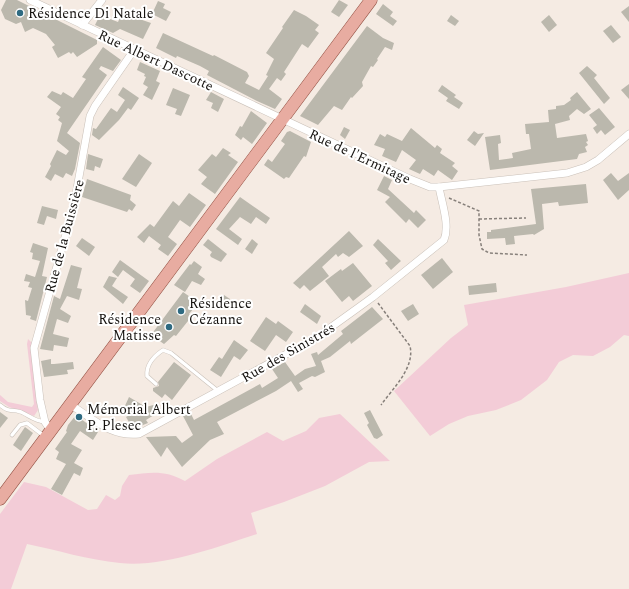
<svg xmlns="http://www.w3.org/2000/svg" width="629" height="589" font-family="Spectral,serif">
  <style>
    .green { fill: #f3ccd7 }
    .building { fill: #bbb8ad }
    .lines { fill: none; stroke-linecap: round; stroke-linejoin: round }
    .service-casing { stroke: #cac1b9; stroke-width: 4.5 }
    .minor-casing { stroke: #cac1b9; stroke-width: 8 }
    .primary-casing { stroke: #945245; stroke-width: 13 }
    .path { stroke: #87807b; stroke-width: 1.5; stroke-dasharray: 3 2; stroke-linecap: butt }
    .service { stroke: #fff; stroke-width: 3.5 }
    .minor { stroke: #fff; stroke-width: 7 }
    .primary { stroke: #e8aca1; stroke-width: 12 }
    .poi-dot { fill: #2e6a81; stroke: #fff; stroke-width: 1.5 }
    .labels { text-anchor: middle; stroke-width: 4; stroke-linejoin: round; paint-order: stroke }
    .poi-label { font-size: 14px; fill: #15120f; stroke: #fff; text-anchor: start }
    .street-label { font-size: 14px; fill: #15120f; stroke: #fff }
  </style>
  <rect width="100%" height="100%" fill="#f5ebe3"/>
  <g class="green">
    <path d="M629 273V336L624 335 610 347 593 356 573 355 559 362 547 380 521 400 496 410 468 416 449 424 430 436 394 391 451 338 468 325 464 305 566 287Z"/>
    <path d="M28 339 32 343 37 404 38 410 34 416 9 407 0 401V395L8 402 32 407 34 404 27 344Z"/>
    <path d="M340 414 390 461 369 462 325 486 284 502 251 513 257 534C218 547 161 568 120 563 88 560 57 550 27 544L11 589H0V514L24 482 46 487 88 510 97 509 106 495 115 500 120 496 122 486 129 475C151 472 166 470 185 481L217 459 267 432 283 441 306 431 319 418Z"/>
  </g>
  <g class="building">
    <path d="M6 0H17L97 40V44L77 57 73 52 71 54 69 52 58 58 52 47 55 45 46 34 33 28 25 32 21 22 16 24 5 19 1 10Z"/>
    <path d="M339 0 348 5 339 17 331 12Z"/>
    <path d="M158 1 165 4 163 8 171 12 166 21 152 14Z"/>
    <path d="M383 4 393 12 390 16 397 21 393 26 376 14Z"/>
    <path d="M629 6V22L621 12Z"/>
    <path d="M294 10 306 16 319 25 315 30 319 33 308 48 302 44 284 72 286 74 281 81 277 78 269 89 282 99 275 109 257 101 207 75 209 71 200 66 177 56 176 58 156 48 163 33 213 56 214 55 247 72 249 76 245 83 259 90 268 76 266 75 274 59 266 53 283 28 282 27Z"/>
    <path d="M122 13 151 23 143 39 120 29 113 33 95 25 99 17 103 19 105 17 118 22Z"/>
    <path d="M451 15 459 21 455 26 447 21Z"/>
    <path d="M549 15 557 25 549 32 541 22Z"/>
    <path d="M611 25 621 37 613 43 603 31Z"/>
    <path d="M367 26 383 38 394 43 392 50 385 47 377 59 378 60 373 67 371 66 362 82 363 86 352 98 351 97 342 110 334 106 318 125 300 116Z"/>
    <path d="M103 47 121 60 113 71 101 66 99 69 107 75 67 133 80 143 75 169 72 176 66 173 63 178 55 174 51 181 45 177 51 166 50 164 57 150 66 155 69 151 57 141 62 123 58 120 60 117 56 114 61 107 47 97 52 91 61 95 63 92 73 98 86 79 82 77Z"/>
    <path d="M140 62 160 71 156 81 160 83 152 100 143 95 148 87 143 84 146 77 144 76 145 74 137 70Z"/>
    <path d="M587 66 597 75 594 78 610 98 604 104 579 73Z"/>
    <path d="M629 84V99L621 90Z"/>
    <path d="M442 85 456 95 454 97 463 103 459 109 446 101 448 98 438 91Z"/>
    <path d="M123 87 139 98 131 110 128 108 119 120 99 140 92 135 93 128 96 129 111 108 117 112 125 100 118 95Z"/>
    <path d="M173 88 190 95 181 116 175 114 177 109 166 105Z"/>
    <path d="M211 92 224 99 218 112 211 108 213 103 206 100Z"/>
    <path d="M577 92 591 109 584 114 577 109 569 116 570 120 555 124 557 138 586 134 588 141 586 142 588 145 585 147 587 152 579 154 577 159 490 170 485 137 500 135 501 143 498 144 499 160 513 158 512 153 531 149 529 134H526L525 124 549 122 548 110 556 109V106L564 105 571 100 570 98Z"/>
    <path d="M599 108 615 127 605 135 601 130 597 134 593 128 597 125 589 115Z"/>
    <path d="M251 111 267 123 252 144 243 137 241 140 235 135 240 126 242 127Z"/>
    <path d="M344 127 350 130 345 139 340 135Z"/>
    <path d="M411 128 435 148 437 145 442 149 440 153 455 163 452 166 458 171 452 180 438 170 434 176 423 169 420 174 409 169 416 160 402 150 396 162 382 156 385 149 374 145 380 134 385 137 387 134 402 141Z"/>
    <path d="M290 131 311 142 306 157 304 156 289 178 286 177 284 179 264 165 268 159 272 162 285 144 281 141 287 132Z"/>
    <path d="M474 131 478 134 484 133 475 146 467 140Z"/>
    <path d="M223 148 231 153 228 155 238 162 215 194 201 184 207 177 198 170 212 154 216 157Z"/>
    <path d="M88 154 103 159 100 168 95 166 94 171 86 169Z"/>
    <path d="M139 154 152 163 136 187 122 179Z"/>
    <path d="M611 173 618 181 629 173V190L618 200 603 180Z"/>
    <path d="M384 176 392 180 388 189 414 213 416 210 426 220 418 228 409 219 406 223 385 202 390 197 377 190Z"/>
    <path d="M87 179 131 195 130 200 136 205 132 211 129 209 127 212 82 197Z"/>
    <path d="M586 184 588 203 559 206 558 202 542 204 544 229 534 235 533 234 514 236 515 244 506 245 505 238 487 239V232H491V230L536 224 531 189Z"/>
    <path d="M189 193 206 205 190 227 180 220 168 237 177 244 168 256 158 249 161 245 149 236 144 243 137 237 150 224 154 227 173 201 179 206Z"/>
    <path d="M240 197 270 218 266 224 256 217 251 224 240 217 229 229 242 239 238 245 216 229Z"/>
    <path d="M42 206 58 210 56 219 47 216 44 225 37 223Z"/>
    <path d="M349 231 363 246 349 257 343 253 338 257 336 254 322 267 329 276 310 291 304 285 300 289 293 283Z"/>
    <path d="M82 238 95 247 89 256 76 246Z"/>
    <path d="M208 239 227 254 221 262 211 257 210 255 212 252 203 245Z"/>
    <path d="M252 239 258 244 252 254 245 249Z"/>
    <path d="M378 239 401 261 391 270 385 263 388 261 373 245Z"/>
    <path d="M33 243 48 248 42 276 47 277 36 321 30 319 31 316 26 315 25 300 28 301 32 288 28 287 30 282 24 281 26 274 35 277 40 261 32 259 33 253 30 252Z"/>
    <path d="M442 258 453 272 433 289 421 275Z"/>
    <path d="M120 260 149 281 140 293 130 286 135 279 123 270 118 277 112 272Z"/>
    <path d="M194 261 202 267 198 274 205 279 201 285 192 281 185 292 174 285 190 264 191 265Z"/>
    <path d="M353 263 372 286 353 301 349 296 342 302 325 281 341 269 342 271Z"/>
    <path d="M71 265 82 268 77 288 82 289 79 300 67 296 60 309 71 316 68 323 57 319 53 334 69 338 67 347 54 345 53 351 40 349 54 296 60 299Z"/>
    <path d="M109 276 117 278 112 286 128 297 123 304 103 287Z"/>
    <path d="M496 283 497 292 469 295 468 286Z"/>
    <path d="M183 292 196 301 192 306 194 308 189 314 192 316 176 336 174 335 164 344 151 335Z"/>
    <path d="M224 295 230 299 226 305 220 301Z"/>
    <path d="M305 304 321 316 317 324 300 312Z"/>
    <path d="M413 304 419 314 408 321 401 311Z"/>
    <path d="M372 307 383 319 351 344 350 341 330 357 321 361 325 372 315 377 312 376 299 383 303 389 298 392 291 381 276 391 217 422 224 434 210 440 182 467 167 447 161 457 146 437 176 436 182 443 193 435 183 416 190 412 194 420 260 384 262 388 278 378 272 369 285 362 295 376 305 369 316 366 311 354 317 352 318 355 343 334 341 331Z"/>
    <path d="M266 317 276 324 278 321 293 332 286 342 276 335 265 351 250 341Z"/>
    <path d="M234 340 248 350 240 360 234 356 221 377 210 370 219 357 222 359Z"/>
    <path d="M51 359V364H54L73 362 74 369 67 370 68 374 44 377 41 361Z"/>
    <path d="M174 362 191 375 172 400 165 394 162 398 153 391V388L159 386 158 382Z"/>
    <path d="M129 397 146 407 157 404 162 410 146 420 148 423 133 429 126 417 133 413 124 408Z"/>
    <path d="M370 410 383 435 377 439 374 438 367 425 369 423 364 413Z"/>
    <path d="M0 412 8 418 0 428Z"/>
    <path d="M76 415 98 432 93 440 80 431 71 444 82 450 74 463 83 468 80 476 74 473 62 495 51 489 66 464 56 459 59 452 55 449 67 432 66 431 68 425Z"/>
    <path d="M25 427 33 433 21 451 13 445Z"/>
  </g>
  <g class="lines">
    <defs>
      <g id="service">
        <path d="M156 384 147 376C146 365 154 356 163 350L171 353 218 391"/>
        <path d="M0 405C11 414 10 408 21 412 30 416 34 421 45 422"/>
        <path d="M12 435 20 425 27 423 44 436"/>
      </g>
      <g id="minor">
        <path d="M30 0 410 179 430 187H439L567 173 586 167 598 160 629 134"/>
        <path d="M82 25 102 0"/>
        <path d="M71 405C93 419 111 437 139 434L316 338 373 297 444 240C450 225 442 204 439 187"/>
        <path d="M51 431 45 422 40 400 34 348 74 205 90 116 95 106 134 50"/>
      </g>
      <path id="primary" d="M0 499 371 0"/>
    </defs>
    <use href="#service" class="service-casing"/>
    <use href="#minor" class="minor-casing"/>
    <use href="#primary" class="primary-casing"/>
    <g class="path">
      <path d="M449 198 479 211V235L482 249 489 253 527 255"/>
      <path d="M479 219 526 218"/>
      <path d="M378 303 410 346C415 368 393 388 381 405"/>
    </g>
    <use href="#service" class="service"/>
    <use href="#minor" class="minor"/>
    <use href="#primary" class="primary"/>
  </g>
  <g class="poi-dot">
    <circle cx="20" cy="13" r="4"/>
    <circle cx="181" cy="311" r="4"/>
    <circle cx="169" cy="327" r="4"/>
    <circle cx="79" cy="417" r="4"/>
  </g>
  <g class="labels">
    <g class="poi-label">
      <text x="28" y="18">Résidence Di Natale</text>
      <text x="189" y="308">Résidence<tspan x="189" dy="16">Cézanne</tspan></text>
      <text x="161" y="324" text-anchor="end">Résidence<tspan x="161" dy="16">Matisse</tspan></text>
      <text x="87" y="414">Mémorial Albert<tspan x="87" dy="16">P. Plesec</tspan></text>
    </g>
    <g class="street-label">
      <text transform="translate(156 60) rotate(25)" y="5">Rue Albert Dascotte</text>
      <text transform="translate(360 156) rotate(25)" y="5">Rue de l'Ermitage</text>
      <text transform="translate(64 236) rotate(-75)" y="5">Rue de la Buissière</text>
      <text transform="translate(288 352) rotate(-30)" y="5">Rue des Sinistrés</text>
    </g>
  </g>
</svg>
